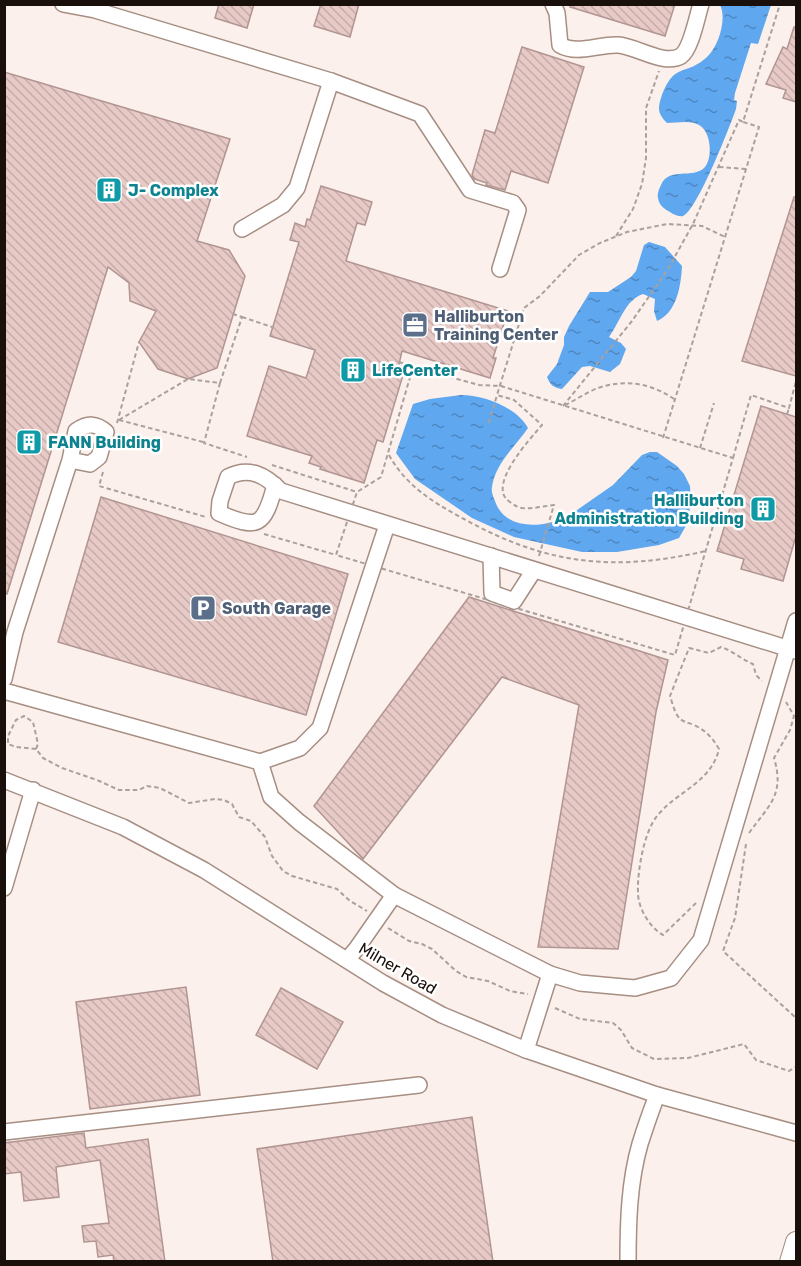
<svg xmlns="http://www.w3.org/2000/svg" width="801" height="1266" font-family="Rubik,sans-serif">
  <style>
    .water { fill: url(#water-ripples) }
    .building { fill: url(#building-back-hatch); stroke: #b19592; stroke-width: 1.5 }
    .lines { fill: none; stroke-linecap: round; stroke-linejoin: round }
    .minor-casing { stroke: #a78e83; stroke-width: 18 }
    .major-casing { stroke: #a78e83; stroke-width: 22 }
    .path { stroke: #aaa09c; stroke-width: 2; stroke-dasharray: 4.5 3; stroke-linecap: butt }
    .minor { stroke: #fff; stroke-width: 15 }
    .major { stroke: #fff; stroke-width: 20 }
    .labels { text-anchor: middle; stroke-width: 5; stroke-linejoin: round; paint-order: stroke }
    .culture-label { font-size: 16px; font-weight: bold; fill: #0d838f; stroke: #fff; text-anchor: start }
    .service-label { font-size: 16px; font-weight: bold; fill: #4e5e75; stroke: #fff; text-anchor: start }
    .street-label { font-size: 16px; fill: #19100c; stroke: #fff }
  </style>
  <defs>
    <pattern id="water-ripples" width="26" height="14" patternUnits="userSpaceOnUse" patternTransform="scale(1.5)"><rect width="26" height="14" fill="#5fa7ef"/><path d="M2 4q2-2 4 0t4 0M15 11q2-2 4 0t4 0" fill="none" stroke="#4e87c0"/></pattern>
    <pattern id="building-back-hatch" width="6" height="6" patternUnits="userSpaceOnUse" patternTransform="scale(1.5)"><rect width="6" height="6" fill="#e7c9c6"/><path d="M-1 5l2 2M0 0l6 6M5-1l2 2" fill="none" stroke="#c6aca9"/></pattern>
  </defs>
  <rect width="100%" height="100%" fill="#fbf0eb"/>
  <g class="water">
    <path d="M720 5H771L758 44 751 43 735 93 734 100 737 101 736 109C730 126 697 211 683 216 678 217 673 214 670 212 664 209 659 205 658 198 657 194 659 189 661 185 669 166 693 180 705 167 713 157 711 131 699 125 690 120 677 123 667 123 659 115 657 110 661 98 674 61 685 77 707 57 719 46 727 18 720 5Z"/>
    <path d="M649 242 665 247 682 266C681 285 677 313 657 321L654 311 655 299 643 294C625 300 620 322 609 337L621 343 626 349 620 364 610 372 590 366 582 367 562 389C554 388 550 385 547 377L557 364 564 345V337L569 326 590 292H608L631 277 636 271 644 245Z"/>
    <path d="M461 395C484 395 516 407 528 428 516 446 495 463 492 487 491 492 493 496 495 501 505 531 543 528 567 517L613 485 642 455 650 452H657L677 466 684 474 690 486 691 502 687 524 679 538 659 545 617 552H582L514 537 472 518 415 479 396 453 413 404 430 399Z"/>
  </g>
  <g class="building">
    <path d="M219 4H254L247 28 215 18Z"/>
    <path d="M321 4H359L350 37 314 26Z"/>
    <path d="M571 4H675L665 36 570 7Z"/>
    <path d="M794 27H796V102L783 98 786 90 766 84 783 47 787 49Z"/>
    <path d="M522 47 584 67 548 183 511 171 505 190 486 185 487 183 474 179 472 175 485 130 495 133Z"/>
    <path d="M4 72 230 139 197 241 229 250 245 276 217 368 188 379 158 369 139 342 156 311 130 301 129 283 108 267 7 594H4Z"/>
    <path d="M321 186 372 202 365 225 357 223 346 261 508 311 493 358H496L490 378 402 351 397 373 403 375 383 442 377 440 364 483 320 469 321 467 309 463 312 456 247 436 269 366 306 378 315 350 270 336 299 242 290 240 295 223 305 227 307 219 310 220Z"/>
    <path d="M794 197H796V376L742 361Z"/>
    <path d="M761 406 796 417V536L783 581 741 569 744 559 717 551Z"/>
    <path d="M101 497 348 574 306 715 58 642Z"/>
    <path d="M469 597 668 660 656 712 618 949 538 947 579 705 502 677 363 859 314 806Z"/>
    <path d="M186 987 200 1095 90 1109 76 1002Z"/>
    <path d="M281 988 343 1022 317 1069 256 1035Z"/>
    <path d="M472 1117 493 1262H273L257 1149Z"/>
    <path d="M84 1133 86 1148 148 1139 165 1262H114L113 1255 98 1257 96 1241 84 1242 82 1226 109 1223 100 1160 56 1167 59 1197 24 1201 21 1172 4 1174V1143Z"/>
  </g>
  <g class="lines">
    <defs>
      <g id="minor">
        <path d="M63 4 95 10 331 81 420 114 470 190 513 203 518 210 500 269"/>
        <path d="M553 4 557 13 560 45C577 55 599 44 618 45 636 46 664 66 681 56 691 49 697 17 701 4"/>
        <path d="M242 229 283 205 297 188 331 81"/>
        <path d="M275 485C264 527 258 530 219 513L220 501 228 477C249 466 265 475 281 491L796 651"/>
        <path d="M491 556 492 593 514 601 534 570"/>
        <path d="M4 679 15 632 70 460 76 431C88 423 96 423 106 432L99 457 90 464 70 460"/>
        <path d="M4 691 260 762 300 748 320 728 387 525"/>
        <path d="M260 762 271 797 299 822 394 895 550 974"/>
        <path d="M4 780 123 827 204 870 383 983 442 1015 526 1050 657 1095 796 1133"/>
        <path d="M4 888 33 790"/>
        <path d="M347 960 357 948 394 895"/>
        <path d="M526 1050 550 974 580 983 635 988 671 978 701 940 796 621"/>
        <path d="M4 1132 419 1085"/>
        <path d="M628 1262C628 1223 629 1182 640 1144 645 1128 651 1111 657 1095"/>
      </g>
      <path id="major" d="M790 1262 796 1242"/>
    </defs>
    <use href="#minor" class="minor-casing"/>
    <use href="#major" class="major-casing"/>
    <g class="path">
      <path d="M719 167 746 169"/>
      <path d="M616 236 633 209 642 184 646 158V108L659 71"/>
      <path d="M242 317 272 327"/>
      <path d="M399 362 413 367"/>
      <path d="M413 367 479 385 501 386 733 458 675 655 336 555 357 492 381 477Z"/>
      <path d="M220 383 242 317 233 314"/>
      <path d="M565 405C576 400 587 392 598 388 625 379 651 383 674 399"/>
      <path d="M563 406 632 321 668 269 693 224 739 120 743 122"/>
      <path d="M787 414 789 408"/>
      <path d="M119 420 188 379 220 383 204 443 247 457"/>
      <path d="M119 420 203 442"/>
      <path d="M117 423 139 342"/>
      <path d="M489 423 497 395"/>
      <path d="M663 438 759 127 743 122 780 4"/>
      <path d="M700 448 714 403"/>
      <path d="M389 455C406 486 434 503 464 519 547 565 614 572 706 551"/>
      <path d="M733 458 751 395 789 408 796 381"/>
      <path d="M272 465 357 492"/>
      <path d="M103 472 99 486 206 517"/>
      <path d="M264 534 336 555"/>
      <path d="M539 556 554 505C544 506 533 509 522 508 517 507 514 505 510 502 485 487 531 438 542 425L514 400 497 395 524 308 540 296 579 255 600 243 627 232 667 224 702 226 725 237"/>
      <path d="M36 749 16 747 8 744V736L16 720 24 716 33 722 38 744 36 749 43 758 62 768 97 780 119 790H139L147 786 160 788 189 803 215 799 224 800 232 804 239 817 251 821 265 837 272 856 283 871 292 876 337 889 350 901 367 911"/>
      <path d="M749 833C769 805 785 795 774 758L790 730 794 716 786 702"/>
      <path d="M746 844 735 918 723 951 796 1018"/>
      <path d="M696 903 663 935C650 928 638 908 638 893 637 872 644 832 657 816 677 791 711 783 719 749 713 738 705 730 694 725 687 722 681 722 677 715 674 710 672 702 670 696L689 648 709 653 721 647C733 651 741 659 753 664L756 675 762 681"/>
      <path d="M388 928 409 941 422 944 432 949 456 971 466 977 488 981 510 991 528 994"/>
      <path d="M555 1008 580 1019 613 1023 621 1030 632 1048 654 1059 688 1058 744 1044 756 1060 789 1071 796 1067"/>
    </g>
    <use href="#minor" class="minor"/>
    <use href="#major" class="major"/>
  </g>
  <defs>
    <symbol id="building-square" viewBox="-11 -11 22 22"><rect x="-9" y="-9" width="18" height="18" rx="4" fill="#0f9aa8" stroke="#fff"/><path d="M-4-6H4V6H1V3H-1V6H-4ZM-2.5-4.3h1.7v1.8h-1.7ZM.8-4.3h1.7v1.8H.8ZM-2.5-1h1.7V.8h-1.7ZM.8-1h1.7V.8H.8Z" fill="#fff"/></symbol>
    <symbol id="office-square" viewBox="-11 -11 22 22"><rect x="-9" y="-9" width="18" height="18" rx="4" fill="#5c6f8a" stroke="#fff"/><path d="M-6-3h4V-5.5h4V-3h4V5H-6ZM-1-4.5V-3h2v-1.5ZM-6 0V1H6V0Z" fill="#fff"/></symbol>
    <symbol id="parking-square" viewBox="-11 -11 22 22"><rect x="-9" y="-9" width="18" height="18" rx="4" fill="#5c6f8a" stroke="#fff"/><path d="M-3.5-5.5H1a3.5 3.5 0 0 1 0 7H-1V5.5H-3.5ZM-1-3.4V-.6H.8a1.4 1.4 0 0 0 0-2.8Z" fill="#fff"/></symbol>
  </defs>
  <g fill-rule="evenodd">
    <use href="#building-square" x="94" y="175" width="30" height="30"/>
    <use href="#office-square" x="400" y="310" width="30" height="30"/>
    <use href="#building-square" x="338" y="355" width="30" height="30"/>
    <use href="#building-square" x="14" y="427" width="30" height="30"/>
    <use href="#building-square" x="748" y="494" width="30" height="30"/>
    <use href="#parking-square" x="188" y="593" width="30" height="30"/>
  </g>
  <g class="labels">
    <g class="culture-label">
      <text x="128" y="196">J- Complex</text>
      <text x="372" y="376">LifeCenter</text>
      <text x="48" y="448">FANN Building</text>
      <text x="744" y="506" text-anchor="end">Halliburton<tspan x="744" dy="18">Administration Building</tspan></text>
    </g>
    <g class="service-label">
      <text x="434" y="322">Halliburton<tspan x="434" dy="18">Training Center</tspan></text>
      <text x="222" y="614">South Garage</text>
    </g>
    <g class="street-label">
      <text transform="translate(398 968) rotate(30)" y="6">Milner Road</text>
    </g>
  </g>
  <rect width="801" height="1266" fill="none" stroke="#19100c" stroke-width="12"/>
</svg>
